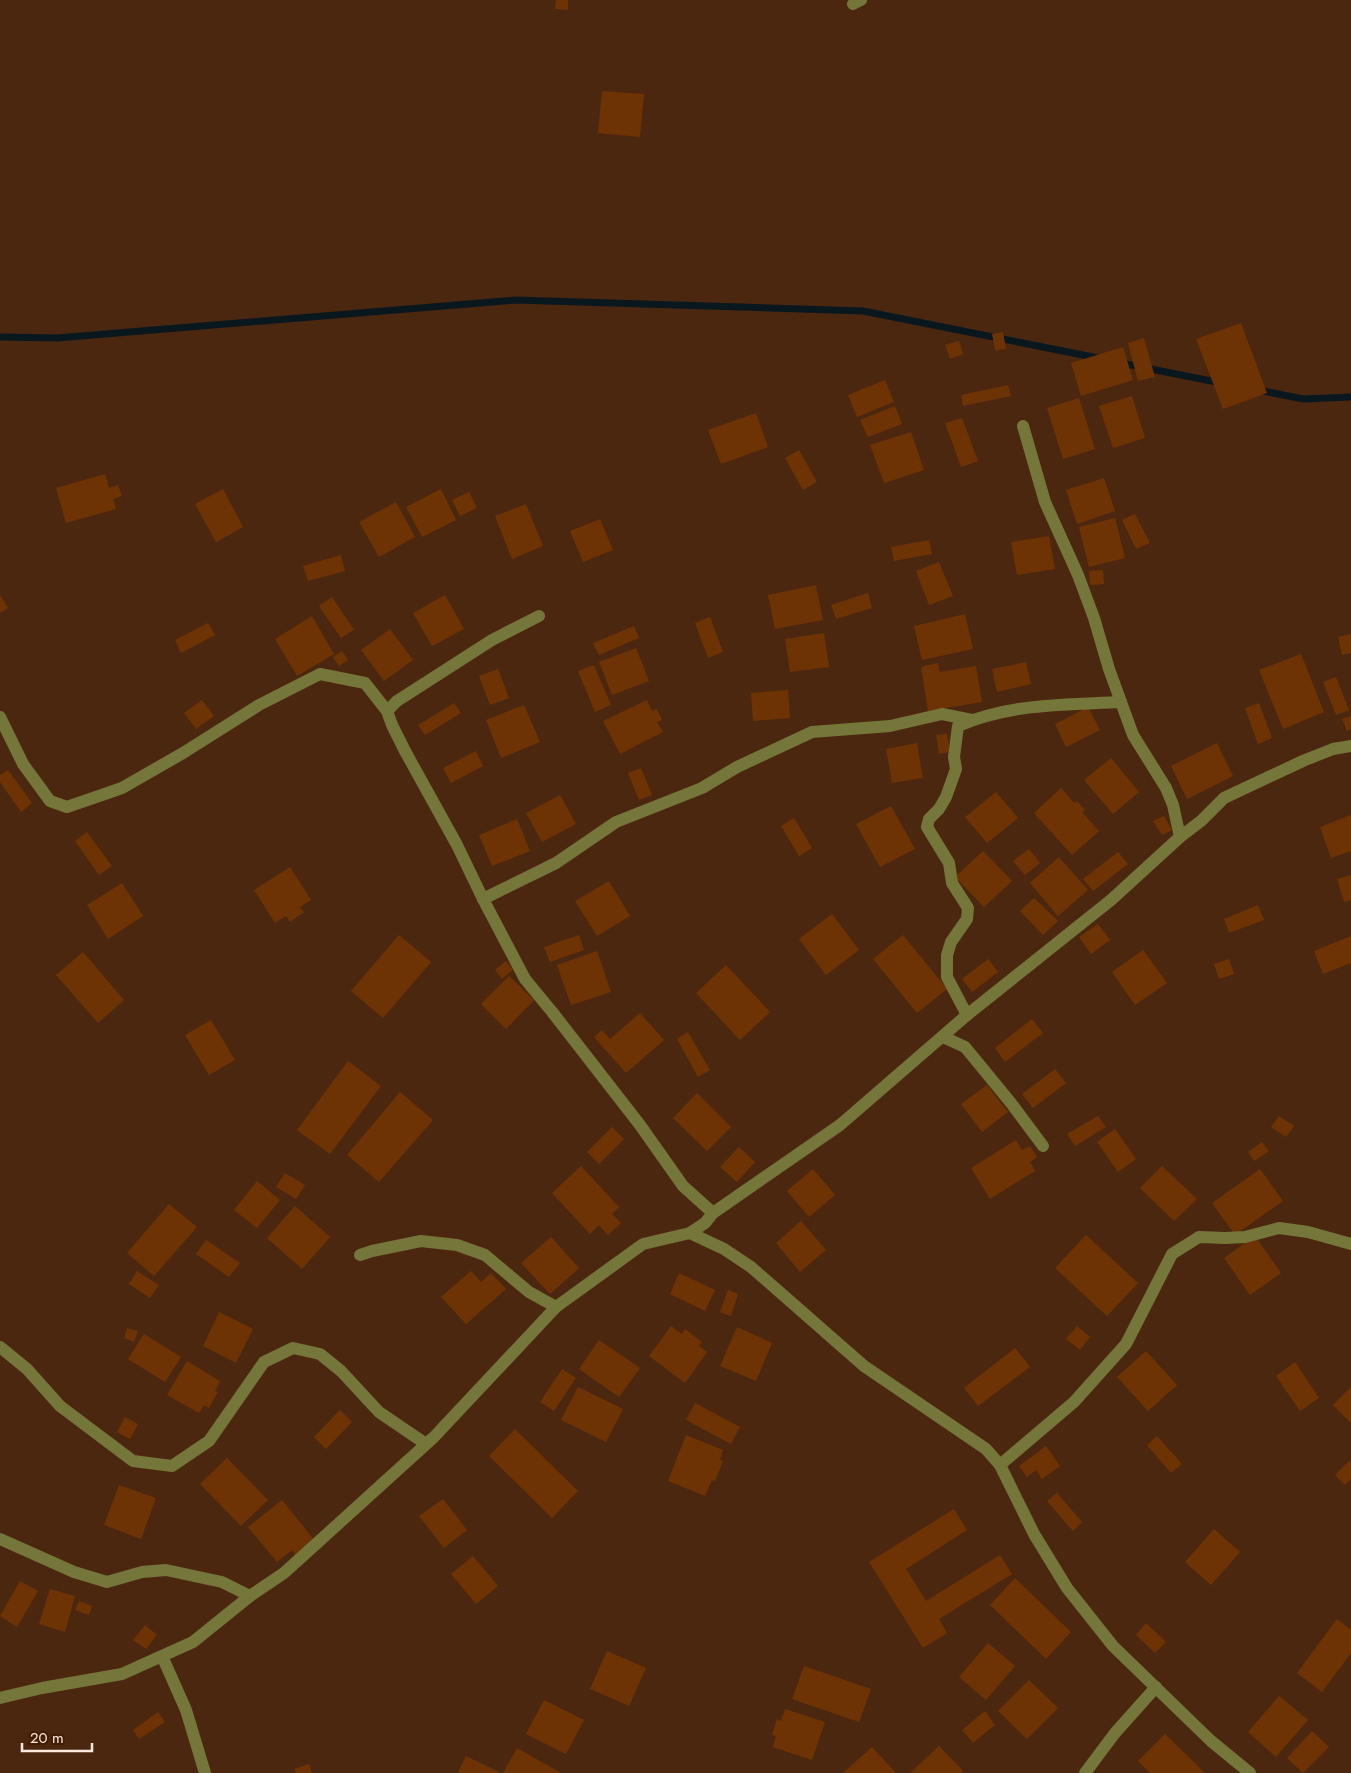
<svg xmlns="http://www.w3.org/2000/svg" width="1351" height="1773" font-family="Jost,sans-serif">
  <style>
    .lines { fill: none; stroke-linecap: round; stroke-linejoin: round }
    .stream { stroke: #09181f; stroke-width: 7 }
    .building { fill: #6e3304 }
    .minor { stroke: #74763a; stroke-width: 12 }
  </style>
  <rect width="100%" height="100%" fill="#4c270f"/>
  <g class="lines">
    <g class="stream">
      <path d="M0 337 57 338 516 300 863 311 1098 358"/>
      <path d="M1121 363 1221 383"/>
      <path d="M1258 390 1303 399 1351 397"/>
    </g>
  </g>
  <g class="building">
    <path d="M556 0H568V10L555 9Z"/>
    <path d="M602 91 644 94 640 137 598 133Z"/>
    <path d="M1241 323 1267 393 1223 409 1196 339Z"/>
    <path d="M1003 332 1006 349 995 350 992 334Z"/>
    <path d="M1144 338 1155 377 1138 381 1128 343Z"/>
    <path d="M959 341 963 354 950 359 945 345Z"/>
    <path d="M1123 347 1133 380 1081 396 1071 363Z"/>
    <path d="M885 380 894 402 857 417 848 395Z"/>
    <path d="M1008 385 1011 396 963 406 961 395Z"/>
    <path d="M1132 396 1145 438 1113 448 1099 406Z"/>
    <path d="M1079 398 1095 449 1063 459 1047 408Z"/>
    <path d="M895 406 902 424 868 437 860 420Z"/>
    <path d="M756 413 768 447 721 464 708 430Z"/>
    <path d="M962 418 978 461 961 467 945 423Z"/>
    <path d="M911 432 924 470 884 483 870 445Z"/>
    <path d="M799 450 817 482 803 490 785 458Z"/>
    <path d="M105 474 109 488 118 485 122 496 113 499 116 509 66 523 56 488Z"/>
    <path d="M1104 478 1115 511 1077 524 1066 490Z"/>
    <path d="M223 489 243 527 216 542 195 504Z"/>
    <path d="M441 489 456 520 422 537 406 507Z"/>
    <path d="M469 492 477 508 460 516 452 500Z"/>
    <path d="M396 502 415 537 379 557 359 522Z"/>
    <path d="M526 504 543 546 512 559 495 516Z"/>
    <path d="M1135 514 1150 543 1136 549 1122 520Z"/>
    <path d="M1115 518 1125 558 1089 567 1079 527Z"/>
    <path d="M600 519 613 550 583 562 570 531Z"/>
    <path d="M1049 536 1055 569 1017 575 1011 542Z"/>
    <path d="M929 540 932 554 894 561 891 547Z"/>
    <path d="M341 555 345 571 308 581 303 566Z"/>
    <path d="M939 562 953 596 929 605 916 571Z"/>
    <path d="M1103 570 1104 584 1090 585 1089 571Z"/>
    <path d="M816 585 823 620 775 629 768 595Z"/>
    <path d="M868 593 872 608 836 619 831 605Z"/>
    <path d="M0 595 8 608 0 613Z"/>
    <path d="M445 595 464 629 432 646 413 613Z"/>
    <path d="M332 597 354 630 341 638 319 606Z"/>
    <path d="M965 614 973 649 922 660 914 626Z"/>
    <path d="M312 616 334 654 297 676 275 639Z"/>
    <path d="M710 617 723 652 708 658 695 623Z"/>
    <path d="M208 623 215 635 181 653 175 640Z"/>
    <path d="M634 626 639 638 599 655 593 643Z"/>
    <path d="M390 629 413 660 384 681 361 650Z"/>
    <path d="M824 633 829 667 790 672 785 639Z"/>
    <path d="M1351 634V653L1342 655 1338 637Z"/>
    <path d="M636 648 649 681 612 695 599 662Z"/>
    <path d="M342 651 348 660 339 666 333 657Z"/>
    <path d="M1301 654 1324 712 1283 729 1259 670Z"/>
    <path d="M1026 662 1031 684 997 692 992 669Z"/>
    <path d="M938 663 940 672 976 666 982 702 928 711 921 667Z"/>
    <path d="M594 665 611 705 595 712 578 671Z"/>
    <path d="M498 669 509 698 490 705 479 676Z"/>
    <path d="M1336 677 1349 710 1336 715 1323 682Z"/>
    <path d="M788 690 790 718 753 721 751 693Z"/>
    <path d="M202 700 214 716 196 729 184 713Z"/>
    <path d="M647 700 652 711 657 709 662 720 657 722 663 732 620 754 603 721Z"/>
    <path d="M454 703 461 713 425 735 418 725Z"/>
    <path d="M1259 703 1272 738 1258 744 1245 708Z"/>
    <path d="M524 705 540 742 501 758 486 720Z"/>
    <path d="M1088 707 1100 730 1066 747 1055 724Z"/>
    <path d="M1351 716V729L1347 731 1342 719Z"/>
    <path d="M947 734 950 752 939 754 936 735Z"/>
    <path d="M917 743 923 778 892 783 886 749Z"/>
    <path d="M1217 743 1233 776 1187 799 1171 766Z"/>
    <path d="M476 751 483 766 451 783 443 768Z"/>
    <path d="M1111 758 1139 792 1113 814 1084 780Z"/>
    <path d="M641 768 652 795 639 800 628 773Z"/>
    <path d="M8 770 32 803 21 812 0 782V775Z"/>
    <path d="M1061 788 1074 803 1077 801 1085 810 1082 812 1099 831 1072 855 1034 813Z"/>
    <path d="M996 792 1018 818 987 843 965 817Z"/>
    <path d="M560 795 576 824 542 842 526 813Z"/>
    <path d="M891 806 915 849 880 867 856 824Z"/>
    <path d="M1351 815V851L1331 858 1320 827Z"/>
    <path d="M1164 816 1172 830 1162 835 1153 821Z"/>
    <path d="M794 818 812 848 799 856 781 826Z"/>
    <path d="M517 819 530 851 492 866 479 835Z"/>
    <path d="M87 832 112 866 99 875 75 841Z"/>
    <path d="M1029 849 1040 863 1025 875 1013 861Z"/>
    <path d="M983 851 1012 881 984 907 955 877Z"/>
    <path d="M1118 852 1128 864 1093 891 1083 879Z"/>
    <path d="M1059 857 1088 890 1058 916 1030 883Z"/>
    <path d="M290 867 311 900 300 907 304 912 290 922 286 916 275 923 254 890Z"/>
    <path d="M1351 875V900L1344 902 1337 879Z"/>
    <path d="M609 881 630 916 597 936 575 901Z"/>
    <path d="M122 883 143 916 108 939 87 905Z"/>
    <path d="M1034 898 1058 921 1043 935 1020 911Z"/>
    <path d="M1258 905 1264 920 1229 933 1224 919Z"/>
    <path d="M832 914 859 950 826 975 799 939Z"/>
    <path d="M1098 924 1110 940 1091 954 1079 937Z"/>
    <path d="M399 935 431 962 383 1018 351 991Z"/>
    <path d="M579 935 584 950 550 962 544 947Z"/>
    <path d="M903 935 947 989 917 1013 873 959Z"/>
    <path d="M1351 936V963L1323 974 1314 951Z"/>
    <path d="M1143 950 1167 983 1135 1005 1112 972Z"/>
    <path d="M597 951 611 992 571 1005 557 965Z"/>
    <path d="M83 952 124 1000 98 1023 56 975Z"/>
    <path d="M988 959 998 972 972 992 962 979Z"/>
    <path d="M1229 959 1234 974 1219 979 1214 964Z"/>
    <path d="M506 961 513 969 502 979 495 970Z"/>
    <path d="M726 965 770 1012 740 1040 696 993Z"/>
    <path d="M509 976 534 1000 506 1029 481 1004Z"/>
    <path d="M640 1013 664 1040 626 1073 594 1037 602 1030 610 1039Z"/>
    <path d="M1032 1019 1043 1033 1005 1062 995 1048Z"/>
    <path d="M211 1020 235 1060 209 1075 185 1035Z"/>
    <path d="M688 1032 710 1070 698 1077 677 1039Z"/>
    <path d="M348 1061 381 1086 330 1154 297 1130Z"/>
    <path d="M1055 1069 1066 1083 1033 1108 1022 1094Z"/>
    <path d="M987 1085 1008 1112 982 1132 961 1104Z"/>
    <path d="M400 1092 433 1120 379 1182 347 1155Z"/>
    <path d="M697 1093 731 1127 707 1151 673 1118Z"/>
    <path d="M1098 1116 1106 1127 1075 1146 1067 1134Z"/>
    <path d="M1279 1116 1294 1126 1286 1137 1271 1127Z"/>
    <path d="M612 1127 624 1139 599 1164 587 1152Z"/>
    <path d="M1115 1129 1136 1159 1118 1172 1097 1142Z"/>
    <path d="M1016 1140 1022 1150 1030 1146 1037 1157 1030 1162 1035 1171 990 1199 971 1168Z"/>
    <path d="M1262 1142 1269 1151 1254 1161 1248 1152Z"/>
    <path d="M739 1147 755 1162 737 1182 720 1167Z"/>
    <path d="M581 1166 619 1207 612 1214 621 1223 608 1235 599 1225 590 1234 552 1193Z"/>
    <path d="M1162 1166 1197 1199 1174 1221 1140 1188Z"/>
    <path d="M813 1169 835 1195 809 1217 787 1191Z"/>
    <path d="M1260 1169 1283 1201 1235 1235 1212 1203Z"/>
    <path d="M285 1173 305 1185 296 1199 276 1187Z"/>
    <path d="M257 1181 280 1200 257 1228 234 1210Z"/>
    <path d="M169 1204 197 1227 154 1276 127 1253Z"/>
    <path d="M295 1206 330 1237 302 1269 267 1238Z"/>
    <path d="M801 1221 826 1250 800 1272 776 1243Z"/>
    <path d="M1086 1235 1138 1283 1107 1316 1055 1268Z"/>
    <path d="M1255 1236 1281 1273 1250 1295 1224 1258Z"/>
    <path d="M551 1237 579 1268 550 1294 521 1263Z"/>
    <path d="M206 1240 240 1263 229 1277 196 1254Z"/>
    <path d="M137 1271 159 1285 150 1298 129 1284Z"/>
    <path d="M471 1271 481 1282 491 1273 506 1289 466 1324 441 1297Z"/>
    <path d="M679 1273 715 1290 705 1311 670 1294Z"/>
    <path d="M728 1290 738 1294 731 1316 720 1312Z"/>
    <path d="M219 1312 253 1329 236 1363 203 1346Z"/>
    <path d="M671 1326 682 1334 685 1329 702 1342 699 1346 707 1352 685 1383 649 1356Z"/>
    <path d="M1077 1326 1090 1337 1080 1350 1066 1339Z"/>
    <path d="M737 1327 772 1343 756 1381 720 1366Z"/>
    <path d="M127 1328 138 1331 134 1342 124 1338Z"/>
    <path d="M144 1334 181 1357 165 1382 128 1359Z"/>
    <path d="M599 1340 640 1368 619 1397 579 1369Z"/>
    <path d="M1015 1348 1030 1367 978 1406 964 1388Z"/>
    <path d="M1146 1351 1177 1385 1148 1411 1117 1377Z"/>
    <path d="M187 1361 220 1381 215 1391 218 1392 209 1408 204 1405 199 1413 167 1395Z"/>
    <path d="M1295 1362 1319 1398 1300 1411 1276 1376Z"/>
    <path d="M562 1369 576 1378 554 1411 540 1402Z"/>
    <path d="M578 1387 623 1409 606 1442 561 1420Z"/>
    <path d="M1351 1387V1423L1333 1405Z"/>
    <path d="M695 1403 740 1427 731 1444 686 1420Z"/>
    <path d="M340 1410 352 1422 326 1449 314 1437Z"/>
    <path d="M125 1417 138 1424 130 1439 117 1432Z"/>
    <path d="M515 1429 578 1491 552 1518 489 1456Z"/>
    <path d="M686 1435 723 1450 720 1460 723 1461 715 1481 712 1480 705 1496 668 1481Z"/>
    <path d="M1157 1436 1182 1464 1171 1473 1147 1445Z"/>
    <path d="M1046 1446 1060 1466 1042 1479 1036 1470 1027 1477 1019 1466Z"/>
    <path d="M227 1458 268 1500 241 1526 200 1484Z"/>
    <path d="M1349 1461 1351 1464V1479L1345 1485 1335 1475Z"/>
    <path d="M119 1485 156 1498 141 1539 104 1525Z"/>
    <path d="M1057 1493 1082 1522 1073 1531 1047 1501Z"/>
    <path d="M443 1499 467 1530 444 1548 419 1516Z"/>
    <path d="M282 1500 315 1541 296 1556 292 1550 277 1562 248 1527Z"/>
    <path d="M954 1509 967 1530 906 1569 926 1601 1000 1555 1012 1574 939 1619 947 1633 923 1648 869 1562Z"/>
    <path d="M1214 1529 1240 1552 1211 1585 1185 1562Z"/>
    <path d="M473 1556 498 1586 476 1604 451 1574Z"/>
    <path d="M1015 1578 1071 1632 1046 1659 990 1605Z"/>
    <path d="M20 1581 38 1591 17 1627 0 1616Z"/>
    <path d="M50 1589 75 1596 65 1632 39 1624Z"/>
    <path d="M79 1601 92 1606 89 1615 75 1610Z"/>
    <path d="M1337 1619 1351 1630V1653L1322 1692 1297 1673Z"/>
    <path d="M1146 1623 1166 1642 1155 1653 1136 1635Z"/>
    <path d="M145 1625 157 1635 146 1649 133 1640Z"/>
    <path d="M988 1643 1015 1666 986 1700 959 1677Z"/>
    <path d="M607 1651 646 1668 629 1706 590 1689Z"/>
    <path d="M804 1666 871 1689 859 1722 792 1699Z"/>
    <path d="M1029 1680 1058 1708 1027 1739 998 1711Z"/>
    <path d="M1279 1696 1308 1720 1276 1757 1248 1732Z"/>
    <path d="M544 1700 584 1720 566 1754 526 1734Z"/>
    <path d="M785 1709 825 1722 812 1760 773 1747 776 1736 772 1735 777 1719 781 1721Z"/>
    <path d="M985 1711 995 1725 973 1743 962 1730Z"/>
    <path d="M158 1712 165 1722 139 1739 133 1730Z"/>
    <path d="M1312 1731 1329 1747 1303 1773 1287 1758Z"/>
    <path d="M1165 1734 1205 1773H1150L1138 1761Z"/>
    <path d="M939 1746 963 1771 961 1773H910Z"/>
    <path d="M872 1747 896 1773H843Z"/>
    <path d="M517 1748 561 1773H503Z"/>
    <path d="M466 1756 501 1773H461L458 1772Z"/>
    <path d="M309 1764 312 1773H296L294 1769Z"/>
  </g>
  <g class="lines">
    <g class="minor">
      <path d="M853 4 861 0"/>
      <path d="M1023 426 1045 502 1078 575 1094 618 1109 669 1133 735 1166 788 1173 805 1180 837"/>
      <path d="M387 711 397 701 492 640 539 616"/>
      <path d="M0 717 23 764 50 801 67 807 122 788 183 753 259 705 320 674 365 683 387 711 392 725 405 751 457 845 483 899 525 979 553 1013 640 1125 683 1186 713 1213"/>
      <path d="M483 899 556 863 616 822 702 788 737 767 812 732 890 726 942 714 972 720"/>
      <path d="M967 1015 947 977V955L951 942 967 919 968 908 952 883 949 863 927 827 929 819 939 809 946 797 956 769 954 757 958 726C1011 703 1065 705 1121 702"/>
      <path d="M943 1037 965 1047 1011 1103 1043 1146"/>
      <path d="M690 1233 705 1223 713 1213 840 1125 967 1015 1111 900 1180 837 1201 821 1224 798 1305 760 1333 749 1351 746"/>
      <path d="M360 1255 372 1251 421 1241 457 1245 485 1255 529 1292 556 1307"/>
      <path d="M0 1347 27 1369 60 1406 133 1461 172 1466 209 1441 264 1362 293 1348 320 1354 341 1371 379 1412 426 1444"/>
      <path d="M1000 1465 1074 1402 1126 1344 1172 1254 1199 1237 1225 1238 1245 1237 1279 1228 1308 1232 1351 1244"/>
      <path d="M0 1539 74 1572 107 1582 142 1572 166 1570 222 1582 250 1596"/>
      <path d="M162 1656 186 1710 205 1773"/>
      <path d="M0 1698 42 1688 122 1674 193 1642 250 1596 284 1573 434 1437 556 1307 643 1244 690 1233 724 1249 751 1267 864 1366 986 1449 1000 1465 1034 1534 1067 1588 1113 1646 1211 1741 1250 1773"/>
      <path d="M1085 1773 1115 1733 1156 1687"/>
    </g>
  </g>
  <path d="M22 1743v8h70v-8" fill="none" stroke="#fde9de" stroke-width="2.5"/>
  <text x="30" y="1743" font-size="15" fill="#fde9de" stroke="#411d05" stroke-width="4" paint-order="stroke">20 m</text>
</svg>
